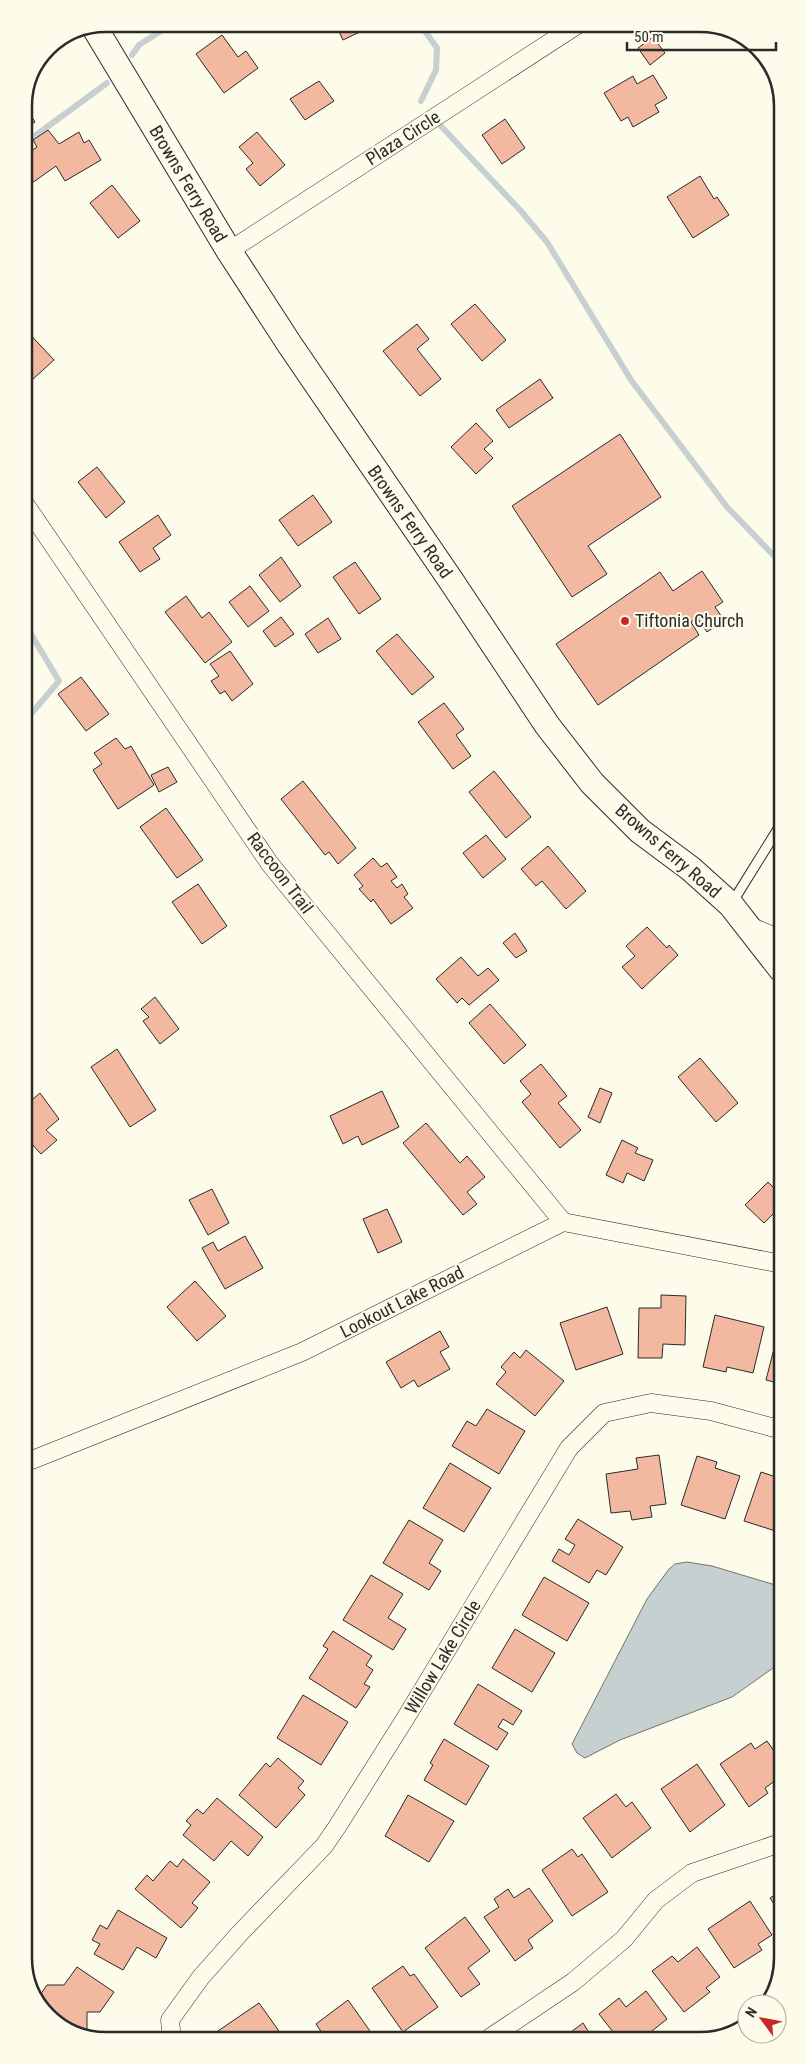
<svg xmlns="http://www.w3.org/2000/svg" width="807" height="2064" font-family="'Roboto Condensed',sans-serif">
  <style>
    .water { fill: #c7d0d0; stroke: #74746e }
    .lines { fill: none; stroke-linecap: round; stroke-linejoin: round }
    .stream { stroke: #c7d0d0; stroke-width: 6 }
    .building { fill: #f2b8a0; stroke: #2b2b2b }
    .lane-casing { stroke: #2b2b2b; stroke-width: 11 }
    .street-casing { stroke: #2b2b2b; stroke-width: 19 }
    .secondary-casing { stroke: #2b2b2b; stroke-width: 27 }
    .lane { stroke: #fdfbea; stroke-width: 9 }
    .street { stroke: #fdfbea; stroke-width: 18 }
    .secondary { stroke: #fdfbea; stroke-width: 25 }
    .poi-dot { fill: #c62828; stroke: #fdfbea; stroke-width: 2 }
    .labels { text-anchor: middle; stroke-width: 4; stroke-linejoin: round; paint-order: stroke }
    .street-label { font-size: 18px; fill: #2b2b2b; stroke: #fdfbea }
    .poi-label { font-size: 18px; fill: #2b2b2b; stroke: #fdfbea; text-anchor: start }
    .rim { fill: none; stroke: #2b2b2b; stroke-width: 2.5 }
  </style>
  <rect width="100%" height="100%" fill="#fdfbea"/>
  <path class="water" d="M687 1562 712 1566 782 1587 783 1661 732 1697 620 1740 585 1758 577 1753 572 1744 647 1599 669 1569 675 1564Z"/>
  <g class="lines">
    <g class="stream">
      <path d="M132 55 139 45 164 29"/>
      <path d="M421 101 436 70 437 48 422 27"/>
      <path d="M438 123 520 210 547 242 631 380 727 507 780 562"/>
      <path d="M24 144 107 83"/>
      <path d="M25 624 59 681 25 721"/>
    </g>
  </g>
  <g class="building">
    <path d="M337 27H370L343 40Z"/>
    <path d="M222 35 238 57 246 51 258 68 224 93 196 54Z"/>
    <path d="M653 37 665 53 650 65 638 48Z"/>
    <path d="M653 75 667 98 655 105 659 112 633 127 628 117 621 121 604 93 633 76 637 84Z"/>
    <path d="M319 81 334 101 305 120 290 99Z"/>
    <path d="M24 104 35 122 24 128Z"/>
    <path d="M505 119 525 148 502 164 482 135Z"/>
    <path d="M48 130 59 144 79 132 84 143 89 140 101 160 65 181 56 166 32 183 24 169V156L37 147 33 140Z"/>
    <path d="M257 132 285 165 260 186 246 169 253 163 239 147Z"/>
    <path d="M700 176 714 199 717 197 729 215 693 238 667 197Z"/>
    <path d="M112 185 140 221 118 238 90 203Z"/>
    <path d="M475 304 506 340 482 361 451 324Z"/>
    <path d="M417 324 429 339 417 349 441 379 420 396 383 351Z"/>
    <path d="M24 328 54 360 33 379 25 369Z"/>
    <path d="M540 379 553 398 509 428 496 410Z"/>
    <path d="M476 423 493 441 484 449 493 458 476 474 451 447Z"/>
    <path d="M620 434 661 497 588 546 607 574 572 597 512 506Z"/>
    <path d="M97 467 125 502 106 518 78 482Z"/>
    <path d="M313 495 332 522 298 546 279 520Z"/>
    <path d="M158 515 171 535 153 548 160 559 140 572 119 542Z"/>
    <path d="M281 557 301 586 280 602 259 575Z"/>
    <path d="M355 562 381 599 359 614 333 577Z"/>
    <path d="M702 571 723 602 715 607 724 620 707 632 697 618 691 622 699 635 598 705 556 644 660 572 673 591Z"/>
    <path d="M250 586 269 611 248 627 229 602Z"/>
    <path d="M186 596 202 618 209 612 232 642 205 663 165 612Z"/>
    <path d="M281 617 294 634 275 647 263 631Z"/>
    <path d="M328 618 341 639 318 653 305 634Z"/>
    <path d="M397 634 434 677 412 695 376 651Z"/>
    <path d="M230 651 253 684 232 701 225 691 220 694 211 681 219 676 210 664Z"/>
    <path d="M81 677 109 714 86 731 58 694Z"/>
    <path d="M444 703 464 729 456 735 471 756 453 769 418 722Z"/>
    <path d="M116 738 125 749 131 746 154 785 118 809 93 770 102 764 94 753Z"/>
    <path d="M168 767 177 782 159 792 151 775Z"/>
    <path d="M494 771 531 817 506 838 469 792Z"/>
    <path d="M303 781 356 848 338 864 329 852 325 855 281 799Z"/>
    <path d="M166 808 203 860 177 878 140 827Z"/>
    <path d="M486 835 506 859 483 878 463 853Z"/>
    <path d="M548 846 586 891 566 909 542 881 536 886 521 869Z"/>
    <path d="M373 858 381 867 387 863 397 877 391 881 397 888 402 884 408 894 404 897 413 908 391 924 373 899 371 902 359 889 363 886 354 875Z"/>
    <path d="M198 884 227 926 202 944 172 902Z"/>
    <path d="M647 927 667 948 669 945 678 955 642 989 622 967 635 956 626 946Z"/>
    <path d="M515 933 527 951 516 958 503 943Z"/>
    <path d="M461 957 478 976 488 968 499 980 469 1005 462 998 457 1003 436 979Z"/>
    <path d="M155 997 179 1029 160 1044 143 1021 149 1017 141 1009Z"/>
    <path d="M490 1004 526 1045 504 1064 469 1023Z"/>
    <path d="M117 1049 156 1110 130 1127 91 1067Z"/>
    <path d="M700 1058 738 1103 716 1122 678 1077Z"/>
    <path d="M541 1064 567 1096 558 1103 581 1130 560 1148 522 1102 531 1094 520 1081Z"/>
    <path d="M600 1088 612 1093 600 1123 588 1117Z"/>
    <path d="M382 1091 399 1127 362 1145 358 1136 343 1144 330 1116Z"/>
    <path d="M40 1093 59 1119 46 1130 57 1140 41 1154 31 1143 26 1147V1105Z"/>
    <path d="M781 1117V1132L773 1122Z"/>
    <path d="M426 1123 460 1163 467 1156 485 1177 467 1192 477 1204 463 1215 403 1143Z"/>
    <path d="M622 1140 638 1148 635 1153 653 1160 644 1181 627 1173 623 1183 606 1175Z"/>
    <path d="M768 1182 781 1195 782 1205 764 1223 745 1205Z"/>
    <path d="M212 1189 229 1223 208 1235 189 1200Z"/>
    <path d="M387 1209 402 1242 378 1253 363 1219Z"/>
    <path d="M245 1236 263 1268 225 1289 202 1248 213 1242 218 1251Z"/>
    <path d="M195 1281 226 1316 197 1341 167 1307Z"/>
    <path d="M661 1295 686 1296 685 1345 663 1344 662 1358H638L639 1308H661Z"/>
    <path d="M607 1307 623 1354 576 1370 560 1323Z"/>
    <path d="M715 1315 764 1327 753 1373 727 1367 726 1372 703 1367Z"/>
    <path d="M779 1329H782V1384L766 1380Z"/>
    <path d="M440 1331 449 1347 440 1352 450 1369 418 1387 414 1380 401 1388 386 1362Z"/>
    <path d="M526 1350 564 1381 535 1416 496 1384 506 1372 501 1367 514 1352 520 1358Z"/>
    <path d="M487 1409 525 1431 499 1474 452 1446 467 1421 476 1426Z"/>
    <path d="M659 1455 666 1504 650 1506 652 1517 632 1520 630 1511 611 1513 606 1474 638 1469 636 1458Z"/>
    <path d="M697 1456 717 1462 715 1468 740 1476 725 1519 681 1505Z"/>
    <path d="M450 1463 491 1488 464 1532 423 1508Z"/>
    <path d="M761 1472 782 1479V1533L744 1521Z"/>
    <path d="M578 1519 623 1547 606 1575 597 1570 589 1583 552 1561 559 1549 569 1555 575 1545 565 1539Z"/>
    <path d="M409 1520 443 1540 429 1563 441 1571 429 1590 383 1563Z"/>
    <path d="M371 1575 403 1594 388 1618 406 1629 393 1650 343 1620Z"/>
    <path d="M544 1577 589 1603 567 1641 522 1615Z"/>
    <path d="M515 1629 555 1653 532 1692 492 1668Z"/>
    <path d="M333 1631 372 1656 366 1665 373 1670 364 1684 370 1687 356 1708 309 1678 328 1649 323 1646Z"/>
    <path d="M478 1684 522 1711 513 1725 503 1719 498 1727 508 1733 497 1750 454 1724Z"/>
    <path d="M303 1695 348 1722 321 1765 277 1738Z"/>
    <path d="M783 1720V1736L775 1726Z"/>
    <path d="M444 1739 489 1766 466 1805 424 1780 433 1765 430 1763Z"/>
    <path d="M767 1741 783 1764V1775L765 1788 768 1793 749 1807 720 1764 751 1743 755 1749Z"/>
    <path d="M278 1758 304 1781 298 1788 305 1795 276 1828 239 1795 266 1763 270 1767Z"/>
    <path d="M697 1764 725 1805 690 1832 661 1789Z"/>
    <path d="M616 1794 626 1807 632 1802 651 1828 612 1858 583 1818Z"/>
    <path d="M408 1795 454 1821 429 1862 385 1836Z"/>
    <path d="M217 1798 263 1837 248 1856 231 1841 214 1861 183 1835 191 1825 186 1821 197 1809 203 1814Z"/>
    <path d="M572 1849 578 1857 582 1854 608 1892 572 1916 542 1870Z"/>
    <path d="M183 1859 210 1882 192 1903 198 1908 181 1928 135 1889 147 1875 153 1881 170 1861 177 1867Z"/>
    <path d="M529 1888 553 1921 528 1940 533 1948 515 1961 484 1917 499 1907 494 1899 508 1889 514 1898Z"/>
    <path d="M783 1890V1918L770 1898Z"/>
    <path d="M750 1901 772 1935 758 1944 762 1950 734 1968 708 1929Z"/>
    <path d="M118 1910 167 1938 156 1958 137 1947 123 1970 94 1954 100 1944 92 1940 100 1925 107 1929Z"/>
    <path d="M465 1917 490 1951 468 1968 480 1984 461 1997 425 1948Z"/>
    <path d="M697 1947 720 1977 706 1988 710 1992 684 2012 652 1971 672 1956 678 1962Z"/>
    <path d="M403 1966 410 1976 414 1974 438 2007 403 2032 372 1988Z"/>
    <path d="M77 1967 114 1992 100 2012H87V2035L56 2023 38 1998 47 1985H64Z"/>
    <path d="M646 1991 667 2019 652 2031 655 2035 653 2036 617 2037 599 2014 619 1998 626 2007Z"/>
    <path d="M348 2000 375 2038 326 2039 316 2024Z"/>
    <path d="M259 2003 281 2034 274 2039H219L215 2033Z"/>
    <path d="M583 2023 592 2037H564Z"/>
  </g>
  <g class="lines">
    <defs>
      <path id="lane" d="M732 903 781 824"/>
      <g id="street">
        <path d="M229 251 577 25"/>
        <path d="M25 504 270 864 563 1222"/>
        <path d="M749 926 781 939"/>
        <path d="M32 1460 302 1352 563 1222 782 1264"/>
        <path d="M491 2037 573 1982 624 1939 656 1900 692 1873 783 1842"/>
        <path d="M172 2040 170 2020 201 1977 241 1932 324 1846 337 1827 405 1719 569 1448 604 1413 651 1403 711 1411 782 1430"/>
      </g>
      <path id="secondary" d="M96 30 229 251 290 345 452 582 547 725 592 783 640 831 691 869 731 905 781 969"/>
    </defs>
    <use href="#lane" class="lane-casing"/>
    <use href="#street" class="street-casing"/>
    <use href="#secondary" class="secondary-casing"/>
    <use href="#lane" class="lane"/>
    <use href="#street" class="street"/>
    <use href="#secondary" class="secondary"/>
  </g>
  <circle class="poi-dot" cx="625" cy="621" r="5"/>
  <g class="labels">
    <g class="street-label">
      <text transform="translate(403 138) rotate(-33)" y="6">Plaza Circle</text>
      <text transform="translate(188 184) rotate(59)" y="6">Browns Ferry Road</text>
      <text transform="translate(410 522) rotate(55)" y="6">Browns Ferry Road</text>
      <text transform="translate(668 851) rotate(41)" y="6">Browns Ferry Road</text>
      <text transform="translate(280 873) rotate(53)" y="6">Raccoon Trail</text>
      <text transform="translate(402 1302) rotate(-27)" y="6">Lookout Lake Road</text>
      <text transform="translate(443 1657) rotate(-59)" y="6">Willow Lake Circle</text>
    </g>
    <g class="poi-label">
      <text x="635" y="627">Tiftonia Church</text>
    </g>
  </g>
  <path d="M0 0H807V2064H0ZM106 32H700A74 74 0 0 1 774 106V1958A74 74 0 0 1 700 2032H106A74 74 0 0 1 32 1958V106A74 74 0 0 1 106 32Z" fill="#fdfbea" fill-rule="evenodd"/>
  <path class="rim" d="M106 32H700A74 74 0 0 1 774 106V1958A74 74 0 0 1 700 2032H106A74 74 0 0 1 32 1958V106A74 74 0 0 1 106 32Z"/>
  <g transform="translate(762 2019) rotate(302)"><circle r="24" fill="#fdfbea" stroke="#a9a89e"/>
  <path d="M0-4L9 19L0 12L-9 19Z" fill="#c62828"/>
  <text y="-8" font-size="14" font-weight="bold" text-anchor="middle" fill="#2b2b2b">N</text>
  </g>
  <path d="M627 42v8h149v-8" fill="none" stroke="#2b2b2b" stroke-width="2.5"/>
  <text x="634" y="42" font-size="15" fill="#2b2b2b" stroke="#fdfbea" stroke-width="4" paint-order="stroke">50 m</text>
</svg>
